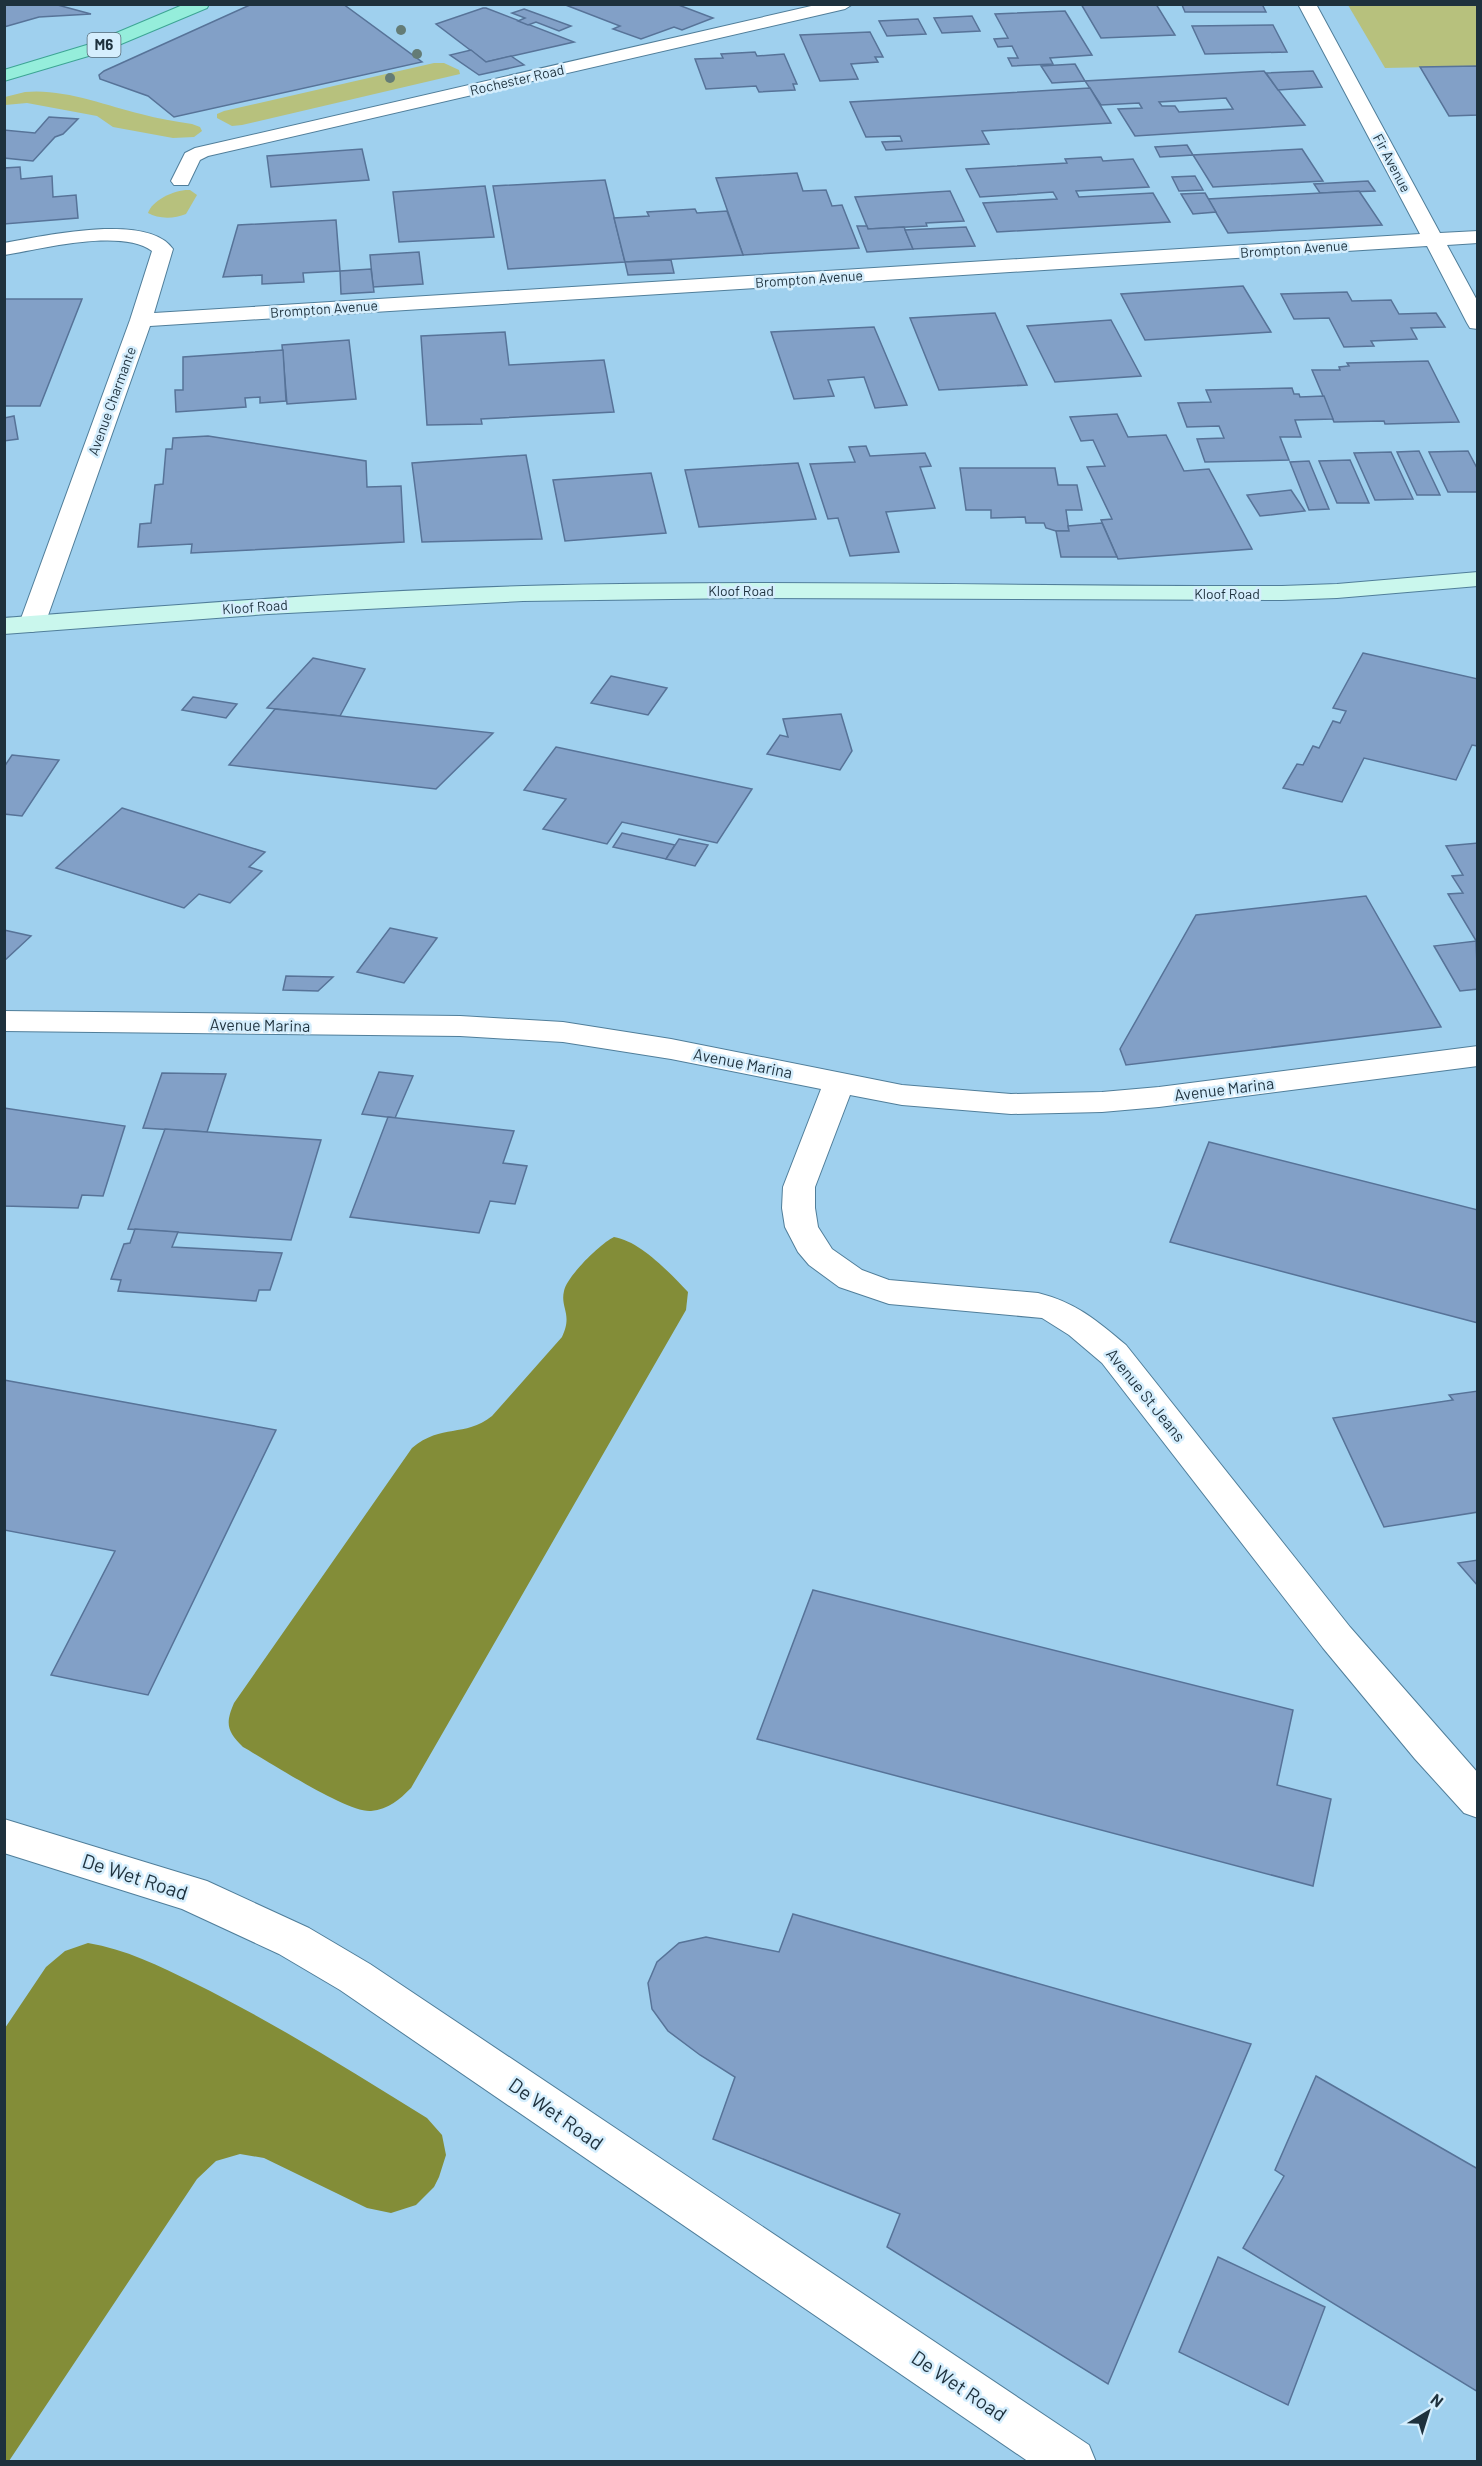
<svg xmlns="http://www.w3.org/2000/svg" width="1482" height="2466" font-family="Barlow,sans-serif">
  <style>
    .green { fill: #b7c17d }
    .forest { fill: #838d38 }
    .building { fill: #82a0c7; stroke: #577398; stroke-width: 1.5; fill-rule: evenodd }
    .lines { fill: none; stroke-linecap: round; stroke-linejoin: round }
    .minor-casing { stroke: #507e9a; stroke-width: 2 }
    .secondary-casing { stroke: #507e9a; stroke-width: 2 }
    .primary-casing { stroke: #3da594; stroke-width: 2 }
    .minor { fill: #fff; fill-rule: evenodd }
    .secondary { fill: #caf7ed; fill-rule: evenodd }
    .primary { fill: #95eedb; fill-rule: evenodd }
    .tree { fill: #647c76 }
    .labels { text-anchor: middle; stroke-width: 5; stroke-linejoin: round; paint-order: stroke }
    .far-street-label { font-size: 14px; fill: #1e313d; stroke: #d5eefd }
    .shield { fill: #d5eefd; stroke: #556a77; stroke-width: 1.5 }
    .shield-label { font-size: 15px; font-weight: bold; fill: #1e313d }
    .street-label { font-size: 16px; fill: #1e313d; stroke: #d5eefd }
    .near-street-label { font-size: 20px; fill: #1e313d; stroke: #d5eefd }
  </style>
  <rect width="100%" height="100%" fill="#9fd0ee"/>
  <g class="green">
    <path d="M1348 5H1477V66L1385 68Z"/>
    <path d="M434 63H444L459 70 460 74 242 125 232 126 217 118V114L224 111Z"/>
    <path d="M25 92C62 88 105 105 141 114 158 119 175 121 192 124L200 127 202 131 194 137 173 138 113 127 97 116 27 103 5 105V97Z"/>
    <path d="M190 190 197 195 186 214C174 219 158 219 148 213 152 200 176 189 190 190Z"/>
  </g>
  <g class="forest">
    <path d="M614 1237C640 1241 670 1273 688 1292L686 1310 411 1788C399 1800 389 1809 371 1811 347 1813 268 1761 243 1747 227 1731 225 1724 234 1703L412 1448C442 1423 464 1438 492 1416L562 1337C573 1314 560 1308 564 1291 567 1276 601 1243 614 1237Z"/>
    <path d="M88 1943C125 1949 160 1966 194 1983 275 2023 351 2071 427 2118L442 2135 446 2155 439 2177 434 2187 416 2205 391 2213 367 2208 264 2158 240 2154 216 2161 197 2179 9 2461H5V2028L46 1967 65 1951Z"/>
  </g>
  <g class="building">
    <path d="M4 4H54L91 14 39 17 4 27Z"/>
    <path d="M252 4H343L422 62 174 117 148 96 100 79 99 75 104 71Z"/>
    <path d="M563 4H676L713 18 682 30 674 27 641 39 613 29 620 26Z"/>
    <path d="M1081 4H1156L1175 35 1101 38Z"/>
    <path d="M1168 4H1262L1266 12H1185L1182 5Z"/>
    <path d="M483 8H486L574 42 486 62 436 24Z"/>
    <path d="M524 9 571 26 559 31 536 22 528 25 518 21 525 18 512 13Z"/>
    <path d="M1065 11 1092 55 1050 58 1053 64 1012 66 1008 58H1018L1012 46 998 47 994 39 1008 38 995 14Z"/>
    <path d="M972 16 980 31 942 33 934 18Z"/>
    <path d="M918 19 926 34 887 36 879 21Z"/>
    <path d="M1273 25 1287 52 1205 54 1192 26Z"/>
    <path d="M870 32 883 57H875L878 62 851 64 858 79 820 81 800 35Z"/>
    <path d="M471 50 486 62 511 56 524 65 479 75 450 55Z"/>
    <path d="M755 52 757 56 784 54 797 84H793L795 90 759 92 756 86 706 89 695 59 723 58 721 54Z"/>
    <path d="M1075 64 1085 81 1052 83 1041 66Z"/>
    <path d="M1478 66V115L1449 116 1420 67Z"/>
    <path d="M1264 71 1305 125 1135 136 1118 109 1142 108 1139 103 1101 105 1085 81ZM1226 98 1233 109 1179 112 1175 106H1162L1159 102Z"/>
    <path d="M1313 71 1322 87 1278 90 1266 73Z"/>
    <path d="M1090 88 1111 123 982 131 989 144 886 150 882 142 902 141 900 136 866 137 850 102Z"/>
    <path d="M49 117 78 119 63 134 55 137 33 161 4 158V130L35 133Z"/>
    <path d="M1187 145 1193 155 1160 157 1155 147Z"/>
    <path d="M362 149 369 180 271 187 267 156Z"/>
    <path d="M1302 149 1323 181 1213 187 1193 155Z"/>
    <path d="M1101 157 1103 161 1133 159 1149 187 1076 191 1079 197 1153 193 1170 222 997 232 983 203 1057 199 1053 192 980 197 966 169 1067 163 1065 159Z"/>
    <path d="M20 167 21 179 52 176 53 197 76 195 78 218 4 224V168Z"/>
    <path d="M797 173 803 191 826 190 832 206 842 205 859 248 743 255 716 178Z"/>
    <path d="M1195 176 1203 190 1179 191 1172 177Z"/>
    <path d="M605 180 625 262 508 269 493 186Z"/>
    <path d="M1368 181 1375 191 1320 193 1314 184Z"/>
    <path d="M485 186 494 237 399 242 393 192Z"/>
    <path d="M950 191 964 221 926 223 927 226 868 229 855 197Z"/>
    <path d="M1359 191 1382 225 1228 233 1208 199Z"/>
    <path d="M1205 193 1216 212 1193 214 1181 194Z"/>
    <path d="M695 209 697 213 727 211 743 255 625 262 614 218 649 216 647 212Z"/>
    <path d="M336 220 340 271 303 273 304 282 262 284V275L223 277 238 225Z"/>
    <path d="M857 226H867L868 229 904 227 913 249 867 252Z"/>
    <path d="M966 227 975 246 913 249 905 230Z"/>
    <path d="M419 252 423 284 373 287 370 255Z"/>
    <path d="M671 260 674 273 628 275 625 262Z"/>
    <path d="M371 269 374 292 341 294 340 271Z"/>
    <path d="M1243 286 1271 332 1145 340 1121 294Z"/>
    <path d="M1347 292 1352 301 1391 300 1399 314 1436 313 1445 327 1411 328 1417 339 1371 341 1374 346 1344 347 1329 318 1294 319 1281 294Z"/>
    <path d="M4 299H82L40 406H4Z"/>
    <path d="M995 313 1027 385 939 390 910 318Z"/>
    <path d="M1111 320 1141 376 1055 382 1027 326Z"/>
    <path d="M874 327 907 405 875 408 864 377 828 380 834 396 794 399 771 332Z"/>
    <path d="M505 332 509 365 604 360 614 412 481 419 482 424 427 425 421 336Z"/>
    <path d="M349 340 356 399 287 404 282 345Z"/>
    <path d="M283 350 286 401 260 403V397L245 398 246 407 176 412 175 390H183V357Z"/>
    <path d="M1428 361 1459 422 1385 424 1384 421 1334 422 1312 370H1340L1339 367 1349 366 1347 363Z"/>
    <path d="M1292 388 1294 394H1299L1300 397 1324 396 1333 419 1295 420 1301 437H1280L1289 460 1205 462 1197 439 1224 438 1219 426 1187 427 1178 403 1211 402 1206 390Z"/>
    <path d="M1117 414 1128 437 1166 435 1184 471 1209 469 1252 549 1118 559 1101 520 1112 519 1087 467 1105 466 1093 440 1081 441 1070 417Z"/>
    <path d="M14 416 18 439 4 441V418Z"/>
    <path d="M208 436 366 461 367 487 401 486 404 542 191 553 192 544 138 547 140 524 151 523 155 485 163 484 166 449H172L173 438Z"/>
    <path d="M866 446 870 456 925 453 931 466 920 467 935 508 886 512 899 552 850 556 838 518 828 519 810 464 855 462 849 447Z"/>
    <path d="M1419 451 1440 495H1417L1397 452Z"/>
    <path d="M1468 451 1478 470V492H1448L1429 452Z"/>
    <path d="M1391 452 1413 499 1375 500 1354 453Z"/>
    <path d="M526 455 542 539 422 542 412 463Z"/>
    <path d="M1350 460 1369 503H1337L1319 461Z"/>
    <path d="M1309 461 1329 509 1309 510 1290 462Z"/>
    <path d="M798 463 816 519 699 527 685 470Z"/>
    <path d="M960 468H1055L1058 485H1077L1082 510H1066L1069 531H1056L1046 528 1044 523H1026L1025 517 991 518V510H966Z"/>
    <path d="M651 473 666 533 565 541 553 480Z"/>
    <path d="M1291 490 1305 511 1260 516 1247 495Z"/>
    <path d="M1102 523 1117 557H1061L1056 531H1069L1068 526Z"/>
    <path d="M1363 653 1478 679V746L1472 745 1456 780 1364 758 1342 802 1283 788 1297 764 1303 765 1313 746 1319 748 1333 721 1340 723 1346 711 1333 708Z"/>
    <path d="M313 658 365 669 340 716 267 708Z"/>
    <path d="M611 676 667 688 648 715 591 703Z"/>
    <path d="M193 697 237 704 226 718 182 710Z"/>
    <path d="M275 709 340 716 493 733 436 789 229 765Z"/>
    <path d="M841 714 852 751 840 770 767 754 780 735 788 737 783 719Z"/>
    <path d="M556 747 752 789 717 843 622 822 607 844 543 829 566 799 524 790Z"/>
    <path d="M12 755 59 760 22 816 4 814V767Z"/>
    <path d="M122 808 265 852 249 867 262 871 230 903 199 894 184 908 56 868Z"/>
    <path d="M622 833 675 845 666 859 613 847Z"/>
    <path d="M679 839 708 845 695 866 666 859Z"/>
    <path d="M1478 843V944L1448 894 1463 893 1452 876 1463 875 1446 846Z"/>
    <path d="M1366 896 1441 1027 1126 1065 1120 1049 1196 915Z"/>
    <path d="M390 928 437 938 404 983 357 972Z"/>
    <path d="M4 930 31 936 4 961Z"/>
    <path d="M1476 941 1478 989 1460 991 1434 946Z"/>
    <path d="M286 976 333 977 318 991 283 990Z"/>
    <path d="M379 1072 413 1076 395 1118 362 1114Z"/>
    <path d="M162 1073 226 1074 207 1132 143 1128Z"/>
    <path d="M4 1108 125 1126 103 1196 82 1195 78 1208 4 1206Z"/>
    <path d="M388 1117 514 1131 503 1163 527 1166 515 1204 490 1201 479 1233 350 1217Z"/>
    <path d="M165 1129 321 1140 291 1240 128 1229Z"/>
    <path d="M1209 1142 1478 1210V1323L1170 1242Z"/>
    <path d="M135 1229 178 1232 172 1247 282 1253 270 1290H259L256 1301 118 1291 121 1280 111 1279 124 1244 130 1243Z"/>
    <path d="M4 1380 276 1430 148 1695 51 1675 115 1551 4 1530Z"/>
    <path d="M1478 1391V1512L1384 1527 1333 1418 1453 1400 1449 1395Z"/>
    <path d="M1478 1560V1586L1458 1563Z"/>
    <path d="M813 1590 1293 1710 1277 1785 1331 1799 1313 1886 757 1739Z"/>
    <path d="M793 1914 1251 2044 1108 2384 887 2247 900 2214 713 2139 735 2077 700 2055 668 2031 652 2009 648 1983 657 1962 679 1943 706 1937 779 1952Z"/>
    <path d="M1316 2076 1478 2169V2392L1243 2248 1284 2176 1275 2170Z"/>
    <path d="M1218 2257 1325 2307 1288 2405 1179 2352Z"/>
  </g>
  <g class="lines">
    <defs>
      <g id="minor">
        <path d="M820 4H853L845 9 208 156 200 160 188 185H174L171 181 185 153 195 148Z"/>
        <path d="M1298 4H1316L1440 233 1478 231V243L1447 245 1478 302V329L1470 328 1467 323 1427 246 150 326 45 624 41 629 32 632 23 629 19 624 130 320 152 251C121 228 42 249 4 255V243C43 236 148 212 173 249L154 313 1420 234Z"/>
        <path d="M4 1011 460 1016 563 1022 671 1039 902 1085 1011 1094 1102 1092 1159 1087 1478 1046V1066L1159 1107 1102 1112 1011 1114 902 1105 850 1095 815 1187V1208L818 1227 832 1249 862 1270 889 1280 1038 1293C1077 1303 1096 1320 1126 1345L1350 1627 1478 1773V1818L1464 1813 1415 1759 1323 1648 1102 1363 1069 1335 1042 1318 889 1304 839 1287 809 1265 798 1252 785 1227 782 1208 783 1187 821 1089 671 1059 563 1042 460 1036 4 1031Z"/>
        <path d="M4 1819 207 1881 309 1928 370 1964 1089 2445 1096 2462H1029L340 1990 279 1954 182 1909 4 1853Z"/>
      </g>
      <path id="secondary" d="M1478 572V586L1337 598 1282 600 746 598 523 601 268 614 4 634V618C177 605 350 591 524 586 776 579 1029 587 1282 586L1337 584Z"/>
      <path id="primary" d="M185 4H209L207 8 102 52 4 81V70L90 44Z"/>
    </defs>
    <use href="#minor" class="minor-casing"/>
    <use href="#secondary" class="secondary-casing"/>
    <use href="#primary" class="primary-casing"/>
    <use href="#minor" class="minor"/>
    <use href="#secondary" class="secondary"/>
    <use href="#primary" class="primary"/>
  </g>
  <g class="tree">
    <circle cx="401" cy="30" r="5"/>
    <circle cx="417" cy="54" r="5"/>
    <circle cx="390" cy="78" r="5"/>
  </g>
  <g class="labels">
    <g class="far-street-label">
      <text transform="translate(517 80) rotate(-13)" y="5">Rochester Road</text>
      <text transform="translate(1392 163) rotate(62)" y="5">Fir Avenue</text>
      <text transform="translate(1294 249) rotate(-4)" y="5">Brompton Avenue</text>
      <text transform="translate(809 279) rotate(-4)" y="5">Brompton Avenue</text>
      <text transform="translate(324 309) rotate(-4)" y="5">Brompton Avenue</text>
      <text transform="translate(112 401) rotate(-70)" y="5">Avenue Charmante</text>
      <text x="741" y="596">Kloof Road</text>
      <text x="1227" y="599">Kloof Road</text>
      <text transform="translate(255 607) rotate(-4)" y="5">Kloof Road</text>
    </g>
    <rect class="shield" x="87.5" y="33" width="33" height="24" rx="4.5"/>
    <g class="shield-label">
      <text x="104" y="50">M6</text>
    </g>
    <g class="street-label">
      <text transform="translate(260 1025) rotate(1)" y="6">Avenue Marina</text>
      <text transform="translate(743 1063) rotate(11)" y="6">Avenue Marina</text>
      <text transform="translate(1224 1089) rotate(-7)" y="6">Avenue Marina</text>
      <text transform="translate(1146 1395) rotate(51)" y="6">Avenue St Jeans</text>
    </g>
    <g class="near-street-label">
      <text transform="translate(135 1877) rotate(18)" y="7">De Wet Road</text>
      <text transform="translate(556 2114) rotate(35)" y="7">De Wet Road</text>
      <text transform="translate(959 2386) rotate(34)" y="7">De Wet Road</text>
    </g>
  </g>
  <rect width="1482" height="2466" fill="none" stroke="#1e313d" stroke-width="12"/>
  <g transform="translate(1428 2412) rotate(38)" stroke="#d5eefd" stroke-width="4.5" paint-order="stroke">
  <path d="M0-4.5L10 22L0 15L-10 22Z" fill="#1e313d"/>
  <text y="-9" font-size="16" font-weight="bold" text-anchor="middle" fill="#1e313d">N</text>
  </g>
</svg>
